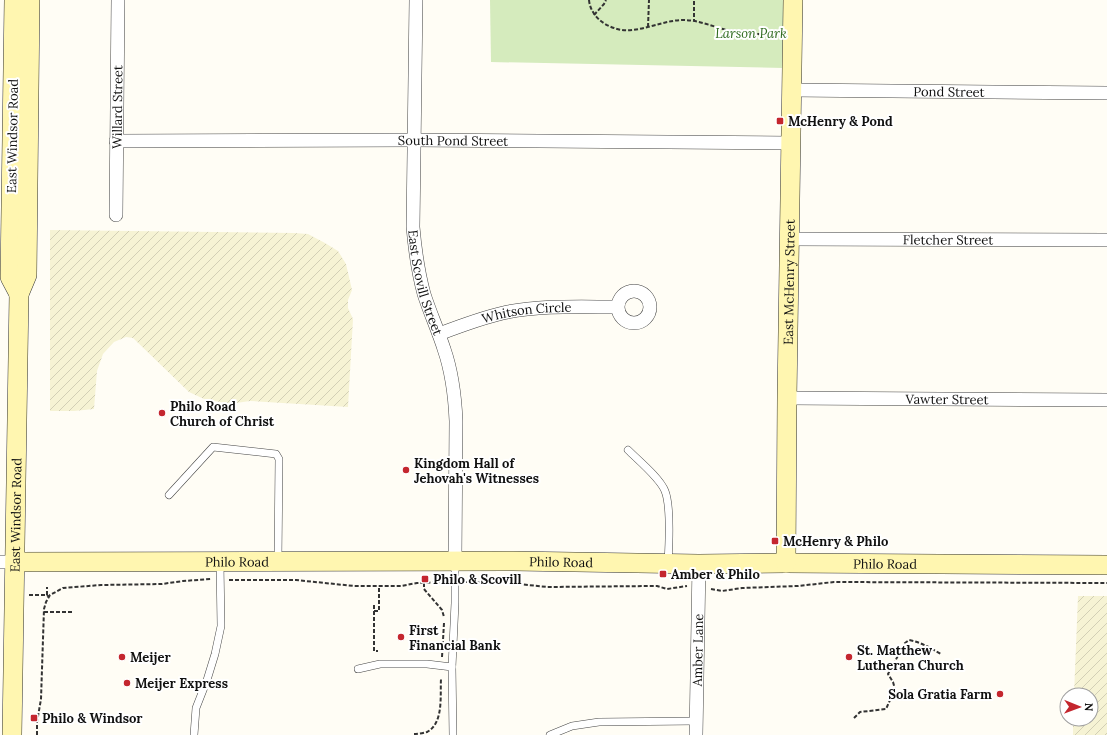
<svg xmlns="http://www.w3.org/2000/svg" width="1107" height="735" font-family="Lora,serif">
  <style>
    .farmland { fill: url(#farmland-furrows) }
    .green { fill: #d5ebbd }
    .lines { fill: none; stroke-linecap: round; stroke-linejoin: round }
    .lane-casing { stroke: #444; stroke-width: 8 }
    .street-casing { stroke: #444; stroke-width: 14 }
    .secondary-casing { stroke: #333; stroke-width: 20 }
    .path { stroke: #333; stroke-width: 2; stroke-dasharray: 4 2; stroke-linecap: butt }
    .lane { stroke: #fff; stroke-width: 7 }
    .street { stroke: #fff; stroke-width: 13 }
    .secondary { stroke: #fff6b0; stroke-width: 19 }
    .poi-dot { fill: #c4262e; stroke: #fff; stroke-width: 1.5 }
    .labels { text-anchor: middle; stroke-width: 4; stroke-linejoin: round; paint-order: stroke }
    .park-label { font-size: 13px; font-style: italic; fill: #2f6b1f; stroke: #fff }
    .street-label { font-size: 13px; fill: #111; stroke: #fff }
    .poi-label { font-size: 13px; font-weight: bold; fill: #111; stroke: #fff; text-anchor: start }
  </style>
  <defs>
    <pattern id="farmland-furrows" width="10" height="10" patternUnits="userSpaceOnUse"><rect width="10" height="10" fill="#f6f3d4"/><path d="M-1 1l2-2M0 10L10 0M9 11l2-2" fill="none" stroke="#d2cfb5"/></pattern>
  </defs>
  <rect width="100%" height="100%" fill="#fffdf5"/>
  <g class="farmland">
    <path d="M50 230 294 233 308 234 325 243 338 251 346 264 352 290 348 300V308L353 319 348 407 250 401 236 403H226L204 399 189 392 133 338 126 337 114 342 103 354 97 371 94 409 74 411H50Z"/>
    <path d="M1078 596H1107V735H1073V719H1091V695H1074Z"/>
  </g>
  <path class="green" d="M490 0H785L784 68 491 62Z"/>
  <g class="lines">
    <defs>
      <g id="lane">
        <path d="M628 450C638 460 660 478 665 491 671 506 669 546 668 563"/>
        <path d="M169 495 213 447 276 454 279 459 278 561"/>
        <path d="M358 669 380 664H427L452 667"/>
        <path d="M194 735 196 708 207 680 215 654 221 626 220 563"/>
        <path d="M453 735 452 667 455 603V561"/>
        <path d="M550 735 572 726 599 722 696 721"/>
      </g>
      <g id="street">
        <path id="s1" d="M416 0 413 227C415 250 418 272 424 294 430 313 438 330 444 349 452 372 455 397 456 421L455 561"/>
        <path id="s2" d="M792 90 1107 93"/>
        <path id="s3" d="M116 141 414 140 790 143"/>
        <path id="s4" d="M116 215 118 0"/>
        <path id="s5" d="M789 239 1107 240"/>
        <circle cx="634" cy="307" r="16"/>
        <path id="s6" d="M439 334C460 326 481 318 503 313 540 305 579 307 617 307"/>
        <path id="s7" d="M787 398 1107 400"/>
        <path d="M0 562H15"/>
        <path id="s8" d="M696 735 699 564"/>
      </g>
      <g id="secondary">
        <path d="M14 0 10 277 19 294"/>
        <path id="s9" d="M15 562 513 561 699 564 786 563 1107 565"/>
        <path id="s10" d="M786 563 787 398 793 0"/>
        <path id="s11" d="M12 735 19 294 27 275 30 0"/>
      </g>
    </defs>
    <use href="#lane" class="lane-casing"/>
    <use href="#street" class="street-casing"/>
    <use href="#secondary" class="secondary-casing"/>
    <g class="path">
      <path d="M589 0C590 13 601 24 614 28 635 36 661 20 683 20 702 20 720 30 739 33 751 35 764 34 776 32"/>
      <path d="M694 1V21"/>
      <path d="M594 15 604 4 606 0"/>
      <path d="M648 27 649 0"/>
      <path d="M229 580H296L354 586H401L417 583 446 582"/>
      <path d="M464 582H501L547 587 651 586H657L667 589 687 586"/>
      <path d="M424 583V589L442 610 444 617"/>
      <path d="M711 589 722 591 742 588 798 586 834 582 1107 583"/>
      <path d="M29 595H47L49 597"/>
      <path d="M47 595V587"/>
      <path d="M374 605V651H378"/>
      <path d="M374 611H379V586"/>
      <path d="M44 612H73"/>
      <path d="M442 657 444 623"/>
      <path d="M854 718 860 712 886 709 895 689 893 682 888 674 905 643 909 640C921 642 930 648 941 654"/>
      <path d="M414 734C418 734 423 733 427 732 444 723 440 695 441 679"/>
      <path d="M37 735V722L41 699 44 609 46 602 50 595 63 588 101 585 162 584 183 581 211 579"/>
    </g>
    <use href="#lane" class="lane"/>
    <use href="#street" class="street"/>
    <use href="#secondary" class="secondary"/>
  </g>
  <g class="poi-dot">
    <rect x="776" y="117" width="8" height="8" rx="2"/>
    <circle cx="162" cy="413" r="4"/>
    <circle cx="406" cy="470" r="4"/>
    <rect x="771" y="537" width="8" height="8" rx="2"/>
    <rect x="659" y="570" width="8" height="8" rx="2"/>
    <rect x="421" y="575" width="8" height="8" rx="2"/>
    <circle cx="401" cy="637" r="4"/>
    <circle cx="122" cy="657" r="4"/>
    <circle cx="849" cy="657" r="4"/>
    <circle cx="127" cy="683" r="4"/>
    <circle cx="1000" cy="694" r="4"/>
    <rect x="30" y="714" width="8" height="8" rx="2"/>
  </g>
  <g class="labels">
    <g class="park-label">
      <text x="751" y="38">Larson Park</text>
    </g>
    <g class="street-label">
      <text dy="5" stroke="none"><textPath href="#s2" startOffset="157">Pond Street</textPath></text>
      <text dy="5" stroke="none"><textPath href="#s4" startOffset="108">Willard Street</textPath></text>
      <text transform="translate(12 136) rotate(-89)" y="5">East Windsor Road</text>
      <text dy="5" stroke="none"><textPath href="#s3" startOffset="337">South Pond Street</textPath></text>
      <text dy="5" stroke="none"><textPath href="#s5" startOffset="159">Fletcher Street</textPath></text>
      <text dy="5" stroke="none"><textPath href="#s1" startOffset="284">East Scovill Street</textPath></text>
      <text dy="5" stroke="none"><textPath href="#s10" startOffset="281">East McHenry Street</textPath></text>
      <text dy="5" stroke="none"><textPath href="#s6" startOffset="91">Whitson Circle</textPath></text>
      <text dy="5" stroke="none"><textPath href="#s7" startOffset="160">Vawter Street</textPath></text>
      <text dy="5" stroke="none"><textPath href="#s11" startOffset="220">East Windsor Road</textPath></text>
      <text dy="5" stroke="none"><textPath href="#s9" startOffset="222">Philo Road</textPath></text>
      <text dy="5" stroke="none"><textPath href="#s9" startOffset="546">Philo Road</textPath></text>
      <text dy="5" stroke="none"><textPath href="#s9" startOffset="870">Philo Road</textPath></text>
      <text dy="5" stroke="none"><textPath href="#s8" startOffset="85">Amber Lane</textPath></text>
    </g>
    <g class="poi-label">
      <text x="788" y="126">McHenry &amp; Pond</text>
      <text x="170" y="411">Philo Road<tspan x="170" dy="15">Church of Christ</tspan></text>
      <text x="414" y="468">Kingdom Hall of<tspan x="414" dy="15">Jehovah's Witnesses</tspan></text>
      <text x="783" y="546">McHenry &amp; Philo</text>
      <text x="671" y="579">Amber &amp; Philo</text>
      <text x="433" y="584">Philo &amp; Scovill</text>
      <text x="409" y="635">First<tspan x="409" dy="15">Financial Bank</tspan></text>
      <text x="857" y="655">St. Matthew<tspan x="857" dy="15">Lutheran Church</tspan></text>
      <text x="130" y="662">Meijer</text>
      <text x="135" y="688">Meijer Express</text>
      <text x="992" y="699" text-anchor="end">Sola Gratia Farm</text>
      <text x="42" y="723">Philo &amp; Windsor</text>
    </g>
  </g>
  <g transform="translate(1079 707) rotate(91)"><circle r="19" fill="#ffffff" stroke="#a0a0a0"/>
  <path d="M0-3L7 15L0 10L-7 15Z" fill="#c4262e"/>
  <text y="-6" font-size="11" font-weight="bold" text-anchor="middle" fill="#111111">N</text>
  </g>
</svg>
